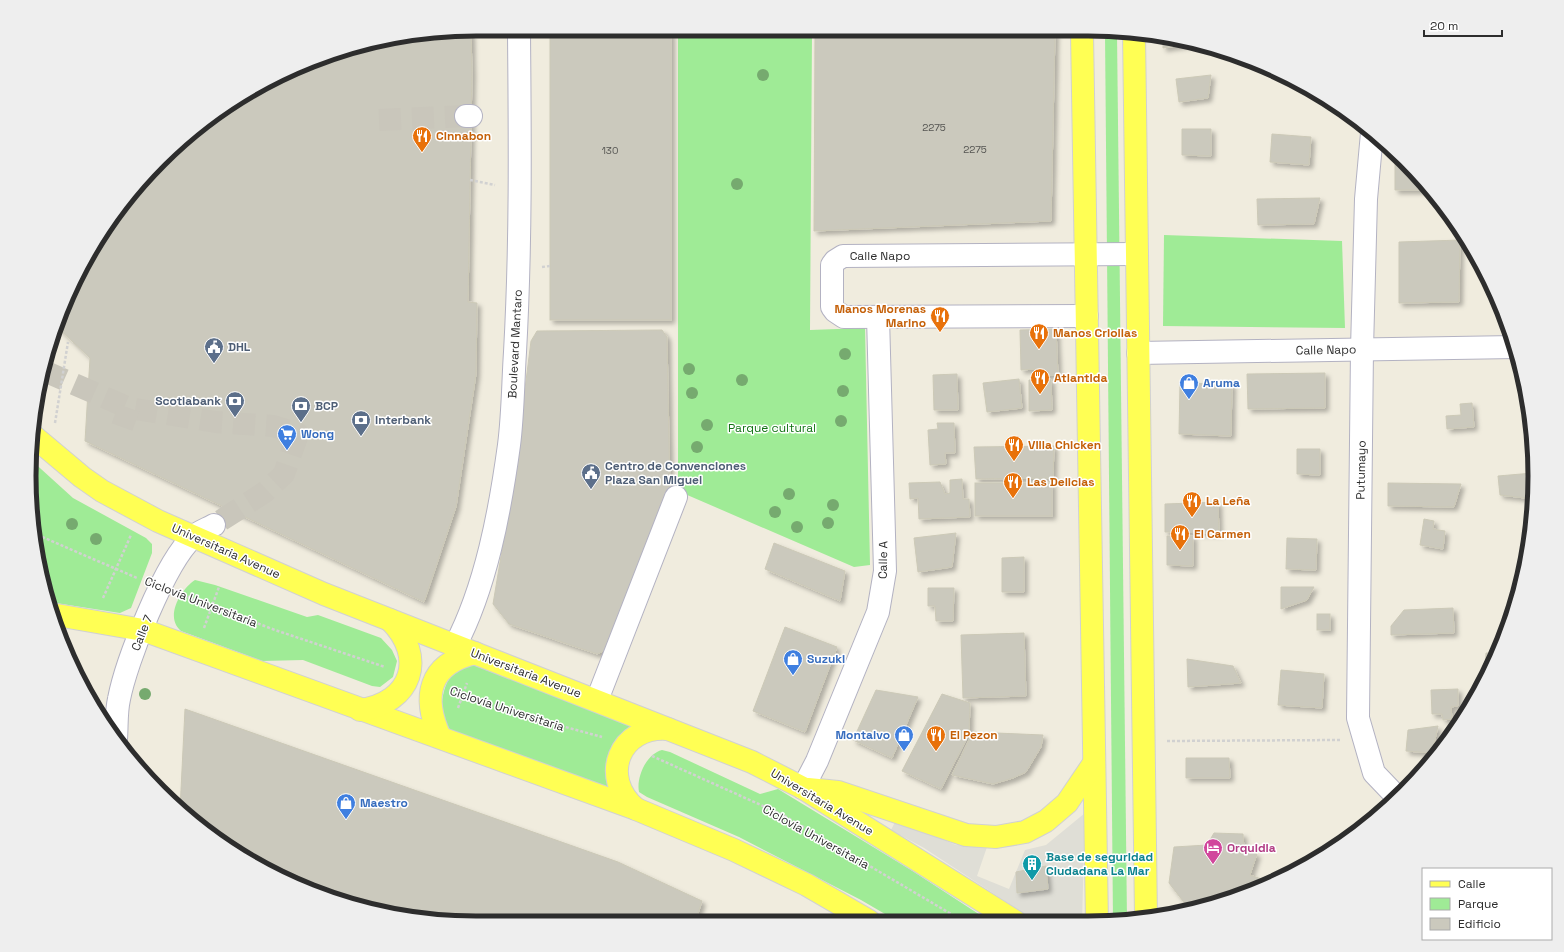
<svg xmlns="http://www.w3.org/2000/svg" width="1564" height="952" font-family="'Space Grotesk',sans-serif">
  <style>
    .green { fill: #9feb96 }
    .plaza { fill: #dfded6 }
    .building { fill: #cbc9bd; stroke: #ccc9b7; filter: url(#shadow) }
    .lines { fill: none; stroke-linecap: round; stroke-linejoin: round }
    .minor-tunnel { stroke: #c9c6bb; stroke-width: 22; stroke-dasharray: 22 11; stroke-linecap: butt }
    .minor-casing { stroke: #b3b2c2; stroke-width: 24 }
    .major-casing { stroke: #d1d1d1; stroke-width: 24 }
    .path { stroke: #d1d1d1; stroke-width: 2.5; stroke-dasharray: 3 2; stroke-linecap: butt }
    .minor { stroke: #fff; stroke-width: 22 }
    .major { stroke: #ffff54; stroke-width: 22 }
    .tree { fill: #76aa6f }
    .labels { text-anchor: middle; stroke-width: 3; stroke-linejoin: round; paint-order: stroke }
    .number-label { font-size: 10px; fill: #545451 }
    .food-label { font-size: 12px; font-weight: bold; fill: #c56008; stroke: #fff; text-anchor: start }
    .street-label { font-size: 12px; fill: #2d2d2d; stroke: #fff }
    .service-label { font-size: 12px; font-weight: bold; fill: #4e5e75; stroke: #fff; text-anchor: start }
    .shop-label { font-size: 12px; font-weight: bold; fill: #366cbe; stroke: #fff; text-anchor: start }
    .park-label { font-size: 12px; fill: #137415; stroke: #fff }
    .hotel-label { font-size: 12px; font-weight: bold; fill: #b23c85; stroke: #fff; text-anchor: start }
    .culture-label { font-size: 12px; font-weight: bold; fill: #0d838f; stroke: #fff; text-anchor: start }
    .rim { fill: none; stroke: #2d2d2d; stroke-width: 5 }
  </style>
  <defs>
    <filter id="shadow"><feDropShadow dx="3.5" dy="3.5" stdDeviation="2" flood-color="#0004"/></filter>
  </defs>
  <rect width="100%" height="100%" fill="#f0ecde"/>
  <g class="green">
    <path d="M678 33H812L810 330 865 328 870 565 854 567 678 491Z"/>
    <path d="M1105 33H1117L1127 921 1113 922Z"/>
    <path d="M1164 235 1342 241 1345 328 1163 326Z"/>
    <path d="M30 459 73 498 146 538 152 544V553L131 608 120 613 49 602C37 553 27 510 30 459Z"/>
    <path d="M195 580 215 585 307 617 318 615 381 638 392 650 397 661 393 677 380 687 372 686 303 660 262 661 181 631C164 617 181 589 195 580Z"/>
    <path d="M473 665 626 722 631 726C627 740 615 748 609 760 604 769 607 782 608 792L448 731 441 723C441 699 443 667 473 665Z"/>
    <path d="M662 750 670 752 760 794 778 789 911 870 991 922 897 921 861 900 739 837 647 797 639 792C636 778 646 754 662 750Z"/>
  </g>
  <path class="plaza" d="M1085 813 1082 922H1037L924 848 891 830 896 820 956 845 987 847 977 876 1009 889 1025 850 1046 845Z"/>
  <g class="building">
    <path d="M417 33H471L472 73 468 302 477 303 476 374 456 507 424 602 85 441 90 358 56 326 104 227 160 160 204 121 278 75 333 53Z"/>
    <rect x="550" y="33" width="121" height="287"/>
    <path d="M815 33H1055L1051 221 814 231Z"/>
    <path d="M1163 37 1189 44 1163 48Z"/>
    <path d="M1211 75 1208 98 1179 102 1176 79Z"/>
    <path d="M1182 129H1211V156L1182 155Z"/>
    <path d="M1272 134 1311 137 1309 165 1270 162Z"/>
    <path d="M1395 162H1403L1424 181 1430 190H1395Z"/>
    <path d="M1320 198 1314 224 1258 225 1257 199Z"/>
    <path d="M1460 240 1459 302 1399 303V242Z"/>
    <path d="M1056 329 1058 375 1036 376V369L1021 370 1020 330Z"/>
    <path d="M662 330 667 337 670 494 610 648 597 654 509 624 493 604 513 485 531 341 537 331Z"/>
    <path d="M1325 373V408L1248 409 1247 374Z"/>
    <path d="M957 374 958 410H934L933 375Z"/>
    <path d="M1019 379 1022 408 987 412 983 383Z"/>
    <path d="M1051 379 1052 410 1029 411V380Z"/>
    <path d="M1180 383 1232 384 1231 436 1179 434Z"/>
    <path d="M1472 403 1474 427 1447 429 1446 416 1461 415 1460 404Z"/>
    <path d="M937 423H954L955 453H945L946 464 930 465 928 430 938 429Z"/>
    <path d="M1054 446 1053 478 976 479 974 447Z"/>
    <path d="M1297 449H1320V475L1297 474Z"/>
    <path d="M1533 473 1525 498 1500 495 1498 476Z"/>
    <path d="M962 479 963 499H969L970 517 919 519 918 498 910 499 909 483 940 482 945 494 950 493V480Z"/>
    <rect x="975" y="483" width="77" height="33"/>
    <path d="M1388 483 1461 484 1454 507 1388 506Z"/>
    <path d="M1218 502 1219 533 1165 532V504Z"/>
    <path d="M1424 519 1434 521 1433 529 1445 531 1443 549 1420 545Z"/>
    <path d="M956 533 952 567 918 572 914 538Z"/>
    <path d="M1167 536H1193V566L1167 565Z"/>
    <path d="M1287 538 1317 539 1316 570 1286 569Z"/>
    <path d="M774 543 845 571 840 601 765 569Z"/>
    <path d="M1024 557V592H1002V558Z"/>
    <path d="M1281 587H1314L1307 600 1281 609Z"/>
    <path d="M928 588H954L953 621H936L935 606H928Z"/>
    <path d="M1453 608 1454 633 1391 635V626L1404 610Z"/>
    <rect x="1317" y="614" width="13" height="16"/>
    <path d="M785 627 837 647 805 732 753 711Z"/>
    <path d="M1024 633 1026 696 963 698 961 635Z"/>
    <path d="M1486 653H1497L1488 675 1485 674Z"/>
    <path d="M1187 659 1233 666 1241 683 1188 687Z"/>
    <path d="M1281 670 1324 674 1322 708 1278 705Z"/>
    <path d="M1458 689V706L1451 707 1452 719 1443 720 1442 714H1432L1431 690Z"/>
    <path d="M876 690 918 697 892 758 853 740Z"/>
    <path d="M942 694 970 703 969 734 941 789 902 771Z"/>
    <path d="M185 709 618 862 702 901 696 920 418 919 305 889 204 831 180 810Z"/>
    <path d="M1438 726 1432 753 1406 751 1408 730Z"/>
    <path d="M973 732 1043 735 1041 747 1026 772 1013 778 993 784 952 775Z"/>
    <path d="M1186 758H1229L1230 778H1186Z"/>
    <path d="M1214 833 1243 834 1244 850 1257 854 1250 875 1267 881 1204 908 1195 909 1186 905 1169 883 1174 847 1207 845Z"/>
    <path d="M1046 866 1048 889 1017 893 1016 872Z"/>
  </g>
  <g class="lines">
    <g class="minor-tunnel">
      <path d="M379 120 466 116"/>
      <path d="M44 371 129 408 216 422 273 426 298 434 284 474 265 492 214 525"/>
      <path d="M122 427 129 408"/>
    </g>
    <defs>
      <g id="minor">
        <path d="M466 116H471"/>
        <path d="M1372 133 1366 199 1362 349 1358 718 1374 773 1397 797"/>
        <path d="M1087 316 844 317 835 311 832 307V265L835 261 843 256 1137 254"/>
        <path d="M1138 353 1515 347"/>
        <path d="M455 646C486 587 500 511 509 445 513 414 513 382 515 352 521 245 520 139 519 33"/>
        <path d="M597 700 676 497"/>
        <path d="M116 739C117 726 116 712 119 699 126 662 165 562 193 537 198 532 207 529 214 525"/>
        <path d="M803 788 817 761 878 612 885 571 878 317"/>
      </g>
      <g id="major">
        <path d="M1082 33 1097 922"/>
        <path d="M1134 33 1146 917"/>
        <path d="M32 435 82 477 102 491 158 521 324 594 752 762 803 788 1016 922"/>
        <path d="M51 614 143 630 636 809 734 850 807 885 869 921"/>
        <path d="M360 710C412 703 427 657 390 620"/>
        <path d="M440 737C422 697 428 664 475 653"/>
        <path d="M808 789 838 792 966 835 996 837 1025 832 1046 821 1067 803 1094 763"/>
        <path d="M636 809C599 778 619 725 668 729"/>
      </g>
    </defs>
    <use href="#minor" class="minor-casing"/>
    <use href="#major" class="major-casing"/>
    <g class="path">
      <path d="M470 180 495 185"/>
      <path d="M542 267 550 266"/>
      <path d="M55 423 68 342"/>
      <path d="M33 533 137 578"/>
      <path d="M183 595 275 630 385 667"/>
      <path d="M103 598 131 535"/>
      <path d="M204 628 219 587"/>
      <path d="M456 693 529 717 602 737"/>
      <path d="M458 708 467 683"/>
      <path d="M1167 741 1340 740"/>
      <path d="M652 756 783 815 963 921"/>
    </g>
    <use href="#minor" class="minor"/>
    <use href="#major" class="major"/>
  </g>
  <g class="tree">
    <circle cx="763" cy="75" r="6"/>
    <circle cx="737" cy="184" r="6"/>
    <circle cx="845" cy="354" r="6"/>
    <circle cx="689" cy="369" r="6"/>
    <circle cx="742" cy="380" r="6"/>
    <circle cx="843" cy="391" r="6"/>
    <circle cx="692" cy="393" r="6"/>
    <circle cx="841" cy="421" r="6"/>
    <circle cx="707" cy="425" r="6"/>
    <circle cx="697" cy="447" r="6"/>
    <circle cx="789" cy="494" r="6"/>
    <circle cx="833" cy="505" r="6"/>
    <circle cx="775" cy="512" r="6"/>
    <circle cx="828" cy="523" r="6"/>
    <circle cx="72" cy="524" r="6"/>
    <circle cx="797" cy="527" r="6"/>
    <circle cx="96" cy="539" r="6"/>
    <circle cx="145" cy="694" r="6"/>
  </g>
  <defs>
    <symbol id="restaurant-pin" viewBox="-11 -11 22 30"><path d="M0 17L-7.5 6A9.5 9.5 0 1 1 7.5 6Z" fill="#e8710a" stroke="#fff"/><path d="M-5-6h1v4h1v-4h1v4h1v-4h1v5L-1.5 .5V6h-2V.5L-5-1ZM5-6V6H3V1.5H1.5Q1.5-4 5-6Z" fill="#fff"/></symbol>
    <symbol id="civic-pin" viewBox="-11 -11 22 30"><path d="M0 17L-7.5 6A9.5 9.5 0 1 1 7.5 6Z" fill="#5c6f8a" stroke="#fff"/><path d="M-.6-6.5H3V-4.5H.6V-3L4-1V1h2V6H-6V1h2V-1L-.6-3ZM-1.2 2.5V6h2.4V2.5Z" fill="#fff"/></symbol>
    <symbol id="shop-pin" viewBox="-11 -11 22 30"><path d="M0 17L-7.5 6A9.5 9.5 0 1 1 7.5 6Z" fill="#3f7fe0" stroke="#fff"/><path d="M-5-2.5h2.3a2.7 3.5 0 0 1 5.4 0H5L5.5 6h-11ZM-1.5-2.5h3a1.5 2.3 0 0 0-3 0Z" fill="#fff"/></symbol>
    <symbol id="bank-pin" viewBox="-11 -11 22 30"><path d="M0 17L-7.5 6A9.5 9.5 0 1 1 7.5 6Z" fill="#5c6f8a" stroke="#fff"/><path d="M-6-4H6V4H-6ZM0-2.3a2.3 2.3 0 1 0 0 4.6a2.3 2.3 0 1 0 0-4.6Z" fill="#fff"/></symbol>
    <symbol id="supermarket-pin" viewBox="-11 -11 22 30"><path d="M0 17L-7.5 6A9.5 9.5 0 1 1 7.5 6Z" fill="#3f7fe0" stroke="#fff"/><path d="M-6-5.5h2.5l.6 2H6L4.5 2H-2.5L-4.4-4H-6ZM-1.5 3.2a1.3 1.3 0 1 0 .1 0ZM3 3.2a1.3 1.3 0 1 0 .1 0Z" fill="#fff"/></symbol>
    <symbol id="hotel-pin" viewBox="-11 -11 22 30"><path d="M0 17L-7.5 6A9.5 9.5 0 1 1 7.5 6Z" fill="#d1479c" stroke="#fff"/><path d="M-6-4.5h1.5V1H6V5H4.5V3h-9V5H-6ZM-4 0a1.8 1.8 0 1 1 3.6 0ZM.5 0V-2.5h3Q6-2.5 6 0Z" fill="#fff"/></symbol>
    <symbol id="building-pin" viewBox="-11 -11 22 30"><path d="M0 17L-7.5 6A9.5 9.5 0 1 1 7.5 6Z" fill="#0f9aa8" stroke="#fff"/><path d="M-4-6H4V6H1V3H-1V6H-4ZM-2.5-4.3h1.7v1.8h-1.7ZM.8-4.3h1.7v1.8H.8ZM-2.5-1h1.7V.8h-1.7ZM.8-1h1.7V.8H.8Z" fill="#fff"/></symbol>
  </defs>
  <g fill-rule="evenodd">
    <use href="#restaurant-pin" x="411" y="125" width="22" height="30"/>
    <use href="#restaurant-pin" x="929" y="305" width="22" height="30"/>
    <use href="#restaurant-pin" x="1028" y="322" width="22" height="30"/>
    <use href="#civic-pin" x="203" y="336" width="22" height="30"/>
    <use href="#restaurant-pin" x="1029" y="367" width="22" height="30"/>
    <use href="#shop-pin" x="1178" y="372" width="22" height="30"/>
    <use href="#bank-pin" x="224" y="390" width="22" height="30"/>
    <use href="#bank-pin" x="290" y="395" width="22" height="30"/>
    <use href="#bank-pin" x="350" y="409" width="22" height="30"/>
    <use href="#supermarket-pin" x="276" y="423" width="22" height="30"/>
    <use href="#restaurant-pin" x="1003" y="434" width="22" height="30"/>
    <use href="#civic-pin" x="580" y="462" width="22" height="30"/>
    <use href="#restaurant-pin" x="1002" y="471" width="22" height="30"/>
    <use href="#restaurant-pin" x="1181" y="490" width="22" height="30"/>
    <use href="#restaurant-pin" x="1169" y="523" width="22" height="30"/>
    <use href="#shop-pin" x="782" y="648" width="22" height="30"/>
    <use href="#shop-pin" x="893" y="724" width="22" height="30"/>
    <use href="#restaurant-pin" x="925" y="724" width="22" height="30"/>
    <use href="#shop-pin" x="335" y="792" width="22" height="30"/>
    <use href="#hotel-pin" x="1202" y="837" width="22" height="30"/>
    <use href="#building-pin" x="1021" y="853" width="22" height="30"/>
  </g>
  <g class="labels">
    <g class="number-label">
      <text x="934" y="131">2275</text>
      <text x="975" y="153">2275</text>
      <text x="610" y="154">130</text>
    </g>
    <g class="food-label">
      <text x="436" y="140">Cinnabon</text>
      <text x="926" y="313" text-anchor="end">Manos Morenas<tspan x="926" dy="14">Marino</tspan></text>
      <text x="1053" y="337">Manos Criollas</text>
      <text x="1054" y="382">Atlantida</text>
      <text x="1028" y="449">Villa Chicken</text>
      <text x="1027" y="486">Las Delicias</text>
      <text x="1206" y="505">La Leña</text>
      <text x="1194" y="538">El Carmen</text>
      <text x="950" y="739">El Pezon</text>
    </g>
    <g class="street-label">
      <text x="880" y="260">Calle Napo</text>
      <text transform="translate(515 344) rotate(-87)" y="4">Boulevard Mantaro</text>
      <text transform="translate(1326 350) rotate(-1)" y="4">Calle Napo</text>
      <text transform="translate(1361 470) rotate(-89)" y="4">Putumayo</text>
      <text transform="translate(226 551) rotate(24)" y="4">Universitaria Avenue</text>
      <text transform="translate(883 560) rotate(-89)" y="4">Calle A</text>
      <text transform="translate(201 602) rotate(21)" y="4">Ciclovía Universitaria</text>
      <text transform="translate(142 633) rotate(-68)" y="4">Calle 7</text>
      <text transform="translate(526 673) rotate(21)" y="4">Universitaria Avenue</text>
      <text transform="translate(507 709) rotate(18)" y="4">Ciclovía Universitaria</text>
      <text transform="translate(822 802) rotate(31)" y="4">Universitaria Avenue</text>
      <text transform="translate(816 837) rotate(29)" y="4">Ciclovía Universitaria</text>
    </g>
    <g class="service-label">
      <text x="228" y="351">DHL</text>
      <text x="221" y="405" text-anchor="end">Scotiabank</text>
      <text x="315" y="410">BCP</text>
      <text x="375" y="424">Interbank</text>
      <text x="605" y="470">Centro de Convenciones<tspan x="605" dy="14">Plaza San Miguel</tspan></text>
    </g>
    <g class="shop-label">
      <text x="1203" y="387">Aruma</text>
      <text x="301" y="438">Wong</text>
      <text x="807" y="663">Suzuki</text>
      <text x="890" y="739" text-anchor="end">Montalvo</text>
      <text x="360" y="807">Maestro</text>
    </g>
    <g class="park-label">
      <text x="772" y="432">Parque cultural</text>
    </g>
    <g class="hotel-label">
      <text x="1227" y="852">Orquidia</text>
    </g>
    <g class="culture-label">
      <text x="1046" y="861">Base de seguridad<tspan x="1046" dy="14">Ciudadana La Mar</tspan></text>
    </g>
  </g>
  <path d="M0 0H1564V952H0ZM476 36H1088A440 440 0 0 1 1528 476V476A440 440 0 0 1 1088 916H476A440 440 0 0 1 36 476V476A440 440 0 0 1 476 36Z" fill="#eee" fill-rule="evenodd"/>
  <path class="rim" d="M476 36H1088A440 440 0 0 1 1528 476V476A440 440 0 0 1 1088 916H476A440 440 0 0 1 36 476V476A440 440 0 0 1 476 36Z"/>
  <rect x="1422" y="868" width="130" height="72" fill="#ffffff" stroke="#ababab"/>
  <rect x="1430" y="881" width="20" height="6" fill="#ffff54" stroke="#ababab"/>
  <text x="1458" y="888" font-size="12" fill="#2d2d2d">Calle</text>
  <rect x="1430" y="898" width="20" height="12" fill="#9feb96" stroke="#ababab"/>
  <text x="1458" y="908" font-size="12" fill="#2d2d2d">Parque</text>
  <rect x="1430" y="918" width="20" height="12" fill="#cbc9bd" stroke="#ababab"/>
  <text x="1458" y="928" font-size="12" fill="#2d2d2d">Edificio</text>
  <path d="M1424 30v6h78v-6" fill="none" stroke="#2d2d2d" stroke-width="2"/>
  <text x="1430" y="30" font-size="12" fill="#2d2d2d" stroke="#ffffff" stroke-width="3" paint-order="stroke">20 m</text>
</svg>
